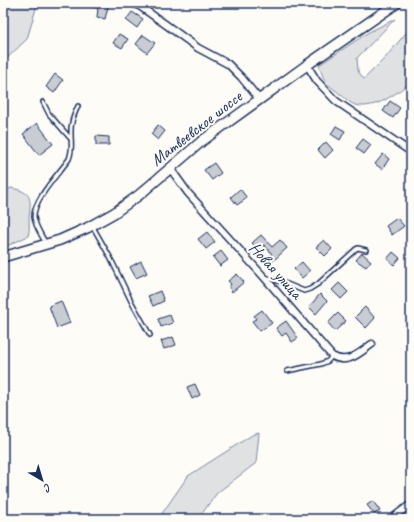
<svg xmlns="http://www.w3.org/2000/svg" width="414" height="522" font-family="Caveat,sans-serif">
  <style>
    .green { fill: #e0e1e3; stroke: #7e88a0 }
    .building { fill: #c9ccd3; stroke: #1b2f5e }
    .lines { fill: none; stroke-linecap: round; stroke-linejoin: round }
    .lane-casing { stroke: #1b2f5e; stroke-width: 6 }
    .street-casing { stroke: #1b2f5e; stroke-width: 9 }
    .secondary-casing { stroke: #1b2f5e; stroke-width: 12 }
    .lane { stroke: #fdfcf7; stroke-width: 3 }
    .street { stroke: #fdfcf7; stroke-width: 6 }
    .secondary { stroke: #fdfcf7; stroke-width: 9 }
    .labels { text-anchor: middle; stroke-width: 4; stroke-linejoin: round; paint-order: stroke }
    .street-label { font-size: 17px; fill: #1b2f5e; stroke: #fdfcf7 }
  </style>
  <rect width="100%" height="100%" fill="#fdfcf7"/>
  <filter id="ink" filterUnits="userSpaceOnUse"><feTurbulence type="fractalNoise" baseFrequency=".025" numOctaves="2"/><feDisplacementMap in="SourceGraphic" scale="8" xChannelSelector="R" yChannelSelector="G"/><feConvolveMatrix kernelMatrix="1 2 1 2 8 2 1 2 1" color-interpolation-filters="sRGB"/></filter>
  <g filter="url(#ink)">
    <g class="green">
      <path d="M3 3H37V5L27 39 3 62Z"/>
      <path d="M395 19 357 58 358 71 364 79 385 58 411 27V82C395 94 376 110 355 105 350 103 344 97 340 94 325 82 325 84 319 65L369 32Z"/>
      <path d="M11 188C33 192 31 199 29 218 29 225 30 229 28 236L3 248V192Z"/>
      <path d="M259 433 256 463 217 493 198 519H160L161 515 188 476 252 435Z"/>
    </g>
    <g class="building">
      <path d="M86 3H109L105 19 97 17 98 8 85 6Z"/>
      <path d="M132 12 143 19 137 28 126 20Z"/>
      <path d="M119 34 128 39 122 48 113 43Z"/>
      <path d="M143 35 155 43 147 53 136 44Z"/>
      <path d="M55 74 63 80 54 93 46 87Z"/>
      <path d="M390 101 400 108 393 118 383 111Z"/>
      <path d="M37 123 53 144 39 155 23 134Z"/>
      <path d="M158 125 165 131 158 140 151 134Z"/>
      <path d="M336 126 345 131 340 140 331 134Z"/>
      <path d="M96 136 109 137V145H96Z"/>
      <path d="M363 139 371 145 364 154 356 148Z"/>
      <path d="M326 142 333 150 325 158 318 150Z"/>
      <path d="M383 154 389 159 382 169 375 164Z"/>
      <path d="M214 163 221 173 212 180 204 170Z"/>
      <path d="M240 189 247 198 237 205 231 197Z"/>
      <path d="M397 218 404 226 392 235 386 226Z"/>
      <path d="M207 232 215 242 206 249 198 239Z"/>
      <path d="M261 235 272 247 280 240 287 248 272 262 268 257 272 254 264 245 259 250 252 243Z"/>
      <path d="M324 240 332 249 325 256 316 247Z"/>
      <path d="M221 251 228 260 220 266 213 257Z"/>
      <path d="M393 252 400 258 394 265 387 259Z"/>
      <path d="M362 253 371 261 366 267 356 260Z"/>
      <path d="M141 261 147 273 136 278 130 267Z"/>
      <path d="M302 262 310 271 302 278 294 269Z"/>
      <path d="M237 274 244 282 232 292 229 287 231 284 228 281Z"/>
      <path d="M339 283 348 292 341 299 332 290Z"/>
      <path d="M160 291 164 301 153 306 148 296Z"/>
      <path d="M320 294 327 301 316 314 309 307Z"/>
      <path d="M61 301 70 323 57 328 49 306Z"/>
      <path d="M365 307 375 318 366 328 355 317Z"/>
      <path d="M262 310 272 323 260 331 252 321 256 319 254 316Z"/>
      <path d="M338 313 346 321 335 331 328 323Z"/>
      <path d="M170 315 173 323 161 327 158 319Z"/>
      <path d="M286 321 298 338 292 342 286 333 282 336 276 328Z"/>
      <path d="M173 337 176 345 164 349 161 341Z"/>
      <path d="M195 384 200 395 192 399 187 387Z"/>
      <path d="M373 501 380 511 374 514 367 505Z"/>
    </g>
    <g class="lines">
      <defs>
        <g id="lane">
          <path d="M43 102 49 114 70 138"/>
          <path d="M93 227 110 257 131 301 150 335"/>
          <path d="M45 242C41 234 35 226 34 217 33 200 60 172 69 159 73 149 71 143 71 134 70 124 74 115 78 106"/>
          <path d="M265 277 287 284 304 291 310 289 318 284 356 249 358 248 366 250"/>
          <path d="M287 371 321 364 328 361 332 356"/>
        </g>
        <g id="street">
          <path d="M133 3 141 7 165 24 198 48 228 64 241 77 259 99"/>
          <path d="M307 65 317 81 336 101 411 152"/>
          <path d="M170 168 188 193 264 277 332 356C348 365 359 353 372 344"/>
          <path d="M391 519 411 504"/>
        </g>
        <path id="secondary" d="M3 257 60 240 87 228 114 213 139 195 202 141 307 65 397 3"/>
      </defs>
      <use href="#lane" class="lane-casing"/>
      <use href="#street" class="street-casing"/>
      <use href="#secondary" class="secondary-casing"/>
      <use href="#lane" class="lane"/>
      <use href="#street" class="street"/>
      <use href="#secondary" class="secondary"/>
    </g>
  </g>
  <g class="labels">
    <g class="street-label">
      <text transform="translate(196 128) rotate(-38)" y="6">Матвеевское шоссе</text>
      <text transform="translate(276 270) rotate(48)" y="6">Новая улица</text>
    </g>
  </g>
  <rect width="414" height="522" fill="none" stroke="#fdfcf7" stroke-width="16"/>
  <rect x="8" y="8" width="398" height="506" fill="none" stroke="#1b2f5e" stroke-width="1.5" filter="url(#ink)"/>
  <g transform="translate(42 480) rotate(142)" stroke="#fdfcf7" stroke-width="3" paint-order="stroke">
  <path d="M0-3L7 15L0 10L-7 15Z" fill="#1b2f5e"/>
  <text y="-6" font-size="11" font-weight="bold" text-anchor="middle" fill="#1b2f5e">С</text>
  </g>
</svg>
